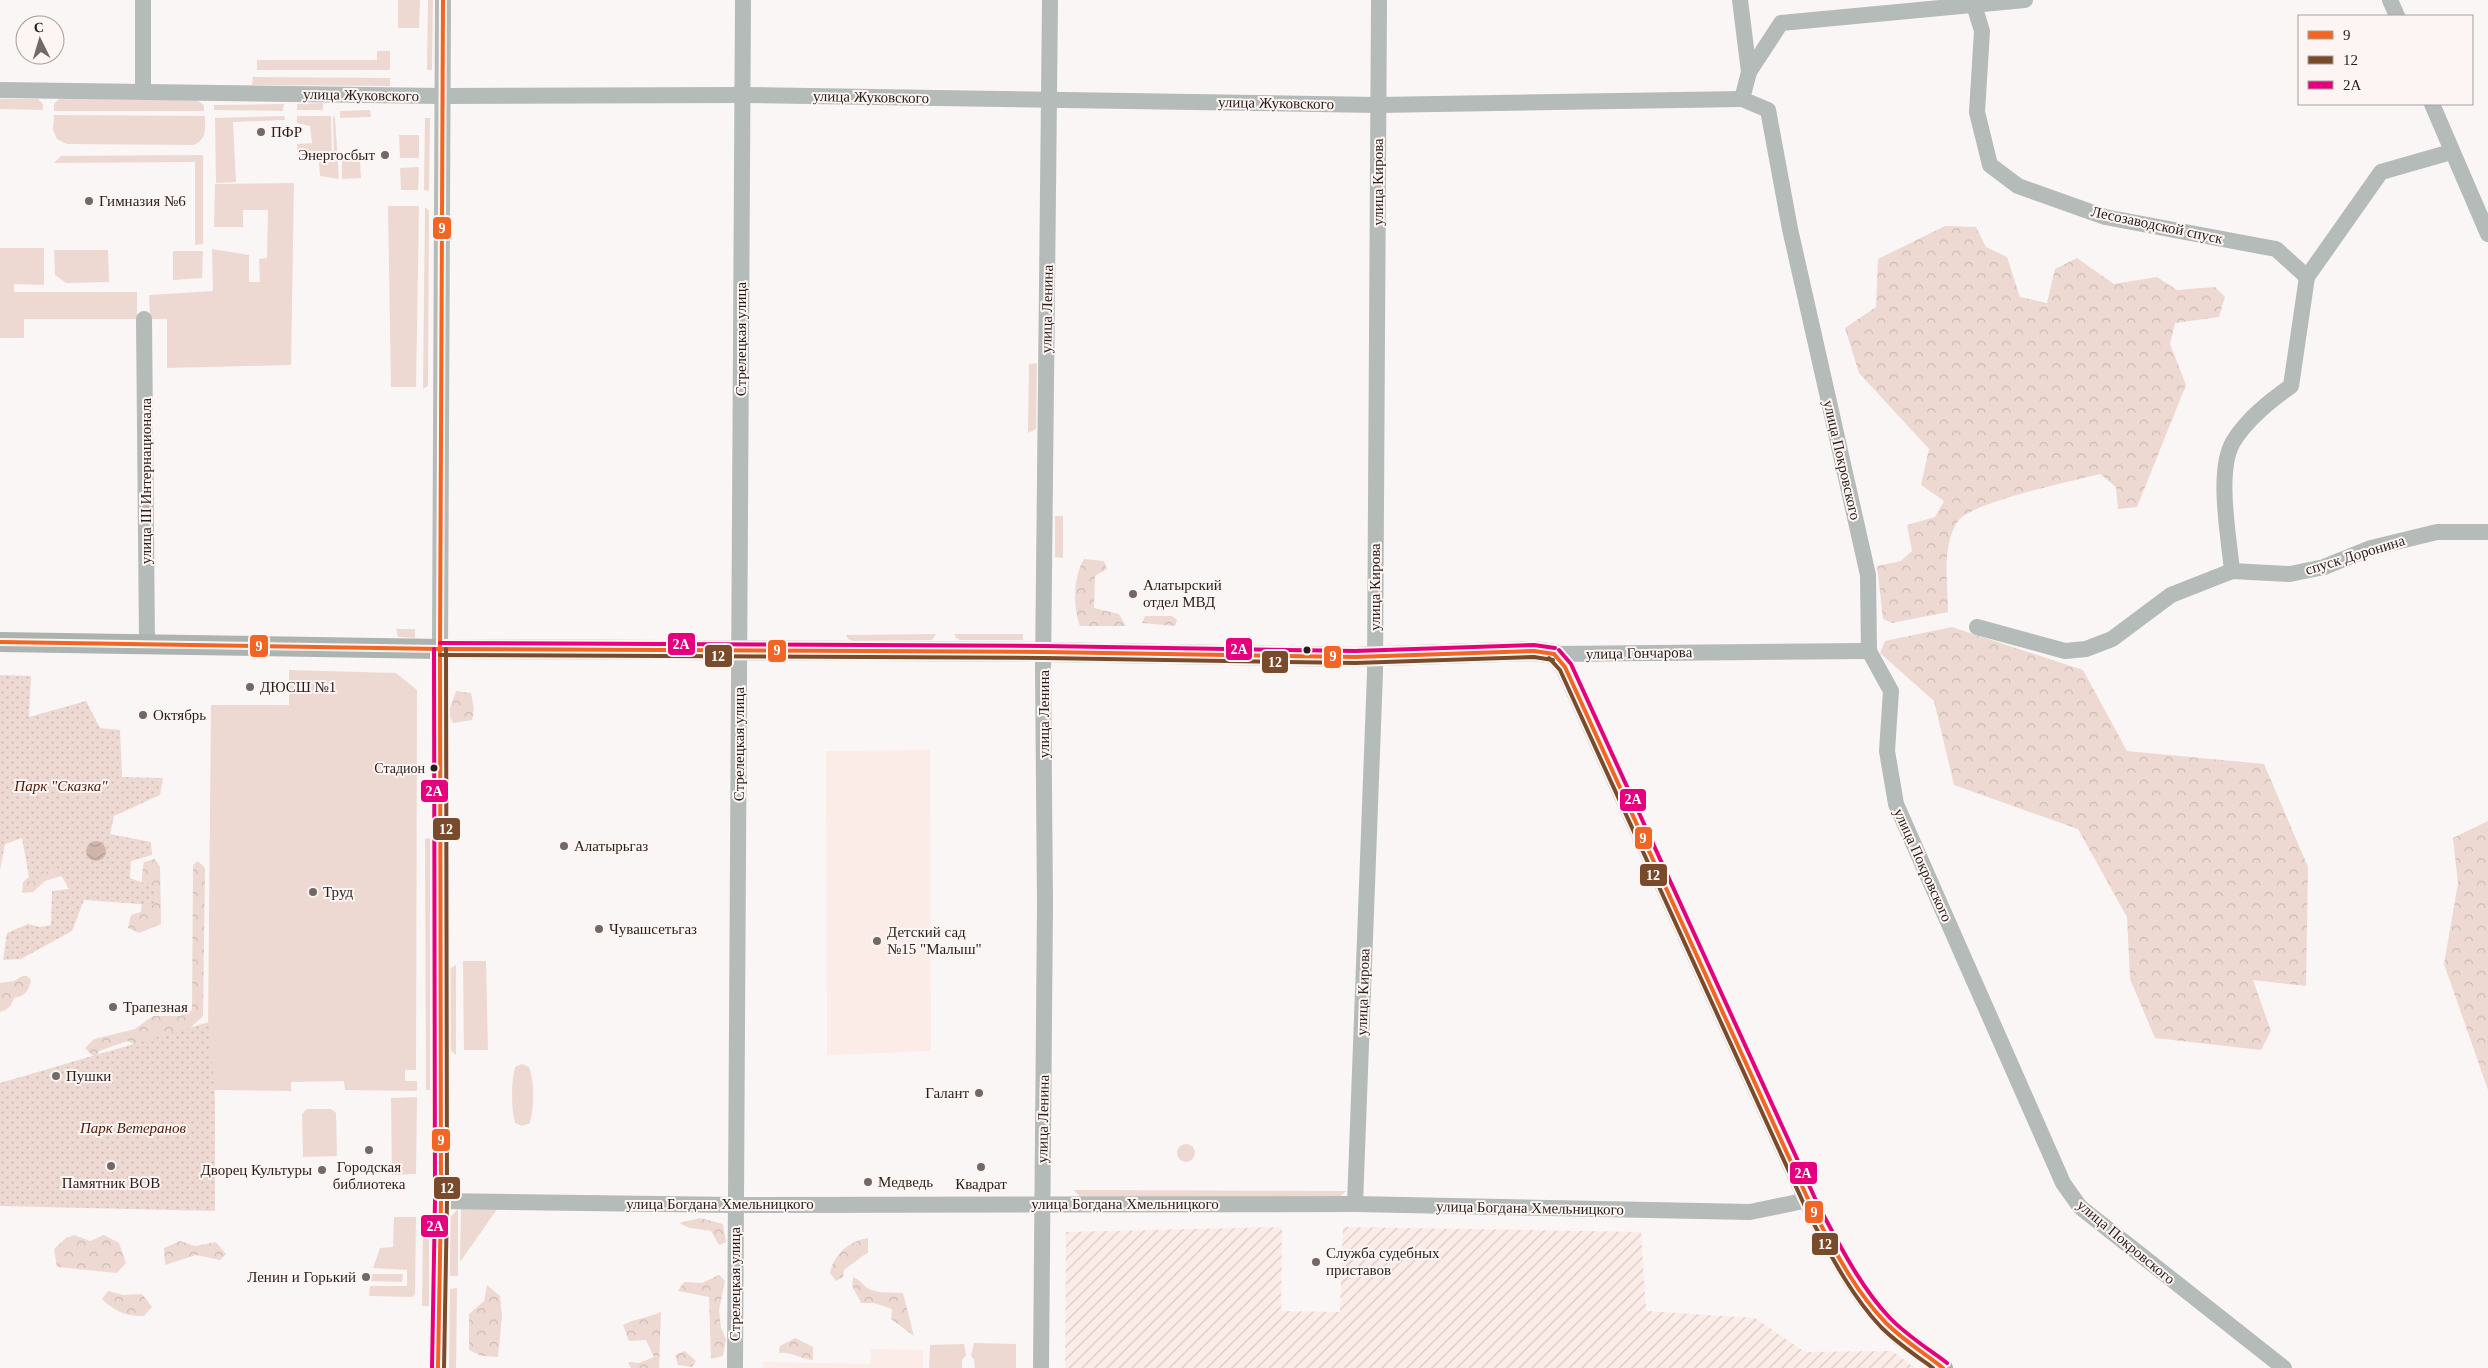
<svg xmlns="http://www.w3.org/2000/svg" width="2488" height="1368" font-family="'Times New Roman',serif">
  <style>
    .built { fill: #fbece7 }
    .industrial { fill: url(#industrial-furrows) }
    .grass { fill: #edd9d2 }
    .forest { fill: url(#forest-crowns) }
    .park { fill: url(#park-dots) }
    .water { fill: url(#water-waves) }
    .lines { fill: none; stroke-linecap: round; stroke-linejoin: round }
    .minor { stroke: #b4bbb9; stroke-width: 16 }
    .major { stroke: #acb3b0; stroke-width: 20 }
    .bus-1-casing { stroke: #fcf5f3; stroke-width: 8 }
    .bus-2-casing { stroke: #fcf5f3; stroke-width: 8 }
    .bus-3-casing { stroke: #fcf5f3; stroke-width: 8 }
    .bus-1 { stroke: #f26522; stroke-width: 4 }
    .bus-2 { stroke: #7a4b2a; stroke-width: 4 }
    .bus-3 { stroke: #e5007d; stroke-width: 4 }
    .poi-dot { fill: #726966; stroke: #fcf5f3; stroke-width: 2 }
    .bus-dot { fill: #281d19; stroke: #fcf5f3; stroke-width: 2 }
    .labels { text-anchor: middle; stroke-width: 4; stroke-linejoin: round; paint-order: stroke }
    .bus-label { font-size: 14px; fill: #281d19; stroke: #fcf5f3; text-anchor: end }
    .street-label { font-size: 15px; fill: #281d19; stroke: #fcf5f3 }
    .poi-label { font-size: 15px; fill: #281d19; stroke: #fcf5f3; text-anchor: start }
    .park-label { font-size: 15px; font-style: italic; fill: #4c1b08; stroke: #fcf5f3 }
    .line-badge { stroke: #fcf5f3; stroke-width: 2 }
    .badge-label { font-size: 14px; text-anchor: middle; font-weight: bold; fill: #fff }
  </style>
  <defs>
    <pattern id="industrial-furrows" width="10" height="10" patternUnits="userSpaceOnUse" patternTransform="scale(1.25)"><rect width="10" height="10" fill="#fbece7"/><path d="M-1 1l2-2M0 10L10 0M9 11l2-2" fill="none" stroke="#d7cac6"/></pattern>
    <pattern id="forest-crowns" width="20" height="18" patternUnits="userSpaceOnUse" patternTransform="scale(1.25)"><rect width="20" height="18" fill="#edd9d2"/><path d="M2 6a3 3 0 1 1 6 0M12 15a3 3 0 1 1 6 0" fill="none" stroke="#cbbab4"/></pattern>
    <pattern id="park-dots" width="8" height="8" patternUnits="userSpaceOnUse" patternTransform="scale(1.25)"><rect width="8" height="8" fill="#edd9d2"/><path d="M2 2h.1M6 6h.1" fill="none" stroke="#cbbab4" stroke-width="1.8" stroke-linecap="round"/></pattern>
    <pattern id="water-waves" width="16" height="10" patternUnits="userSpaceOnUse" patternTransform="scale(1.25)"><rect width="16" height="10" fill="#d0b5ab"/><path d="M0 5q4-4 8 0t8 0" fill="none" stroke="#b39b93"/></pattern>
  </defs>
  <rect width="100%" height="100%" fill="#faf6f5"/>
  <g class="built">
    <path d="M930 750 931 1051 827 1055 826 751Z"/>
    <path d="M871 1349 923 1350V1368H763V1362L870 1364Z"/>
  </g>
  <path class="industrial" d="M1282 1227 1281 1311 1340 1312 1343 1227 1641 1232 1646 1311 1755 1318 1805 1352 1892 1351 1915 1368H1065L1066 1232Z"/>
  <g class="grass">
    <path d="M398 0H420L419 28H398Z"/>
    <path d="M428 0H433L432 70H427Z"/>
    <path d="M377 51H390V70H257V60H377Z"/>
    <path d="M253 77 390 78V86L252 85Z"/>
    <path d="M0 99H38L43 104V110L0 109Z"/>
    <path d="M59 99 197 100 204 105V111H54V104Z"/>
    <path d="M323 103V110H297V104Z"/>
    <path d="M284 104 283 111 214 110V105Z"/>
    <path d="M370 110 371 117 340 118V111Z"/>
    <path d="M54 115 205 116C205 129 207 139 194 145L67 144 57 139 53 130Z"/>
    <path d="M284 116 285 120 233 122 236 182 216 183 215 118Z"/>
    <path d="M297 116H331L332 158H298L297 144 312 143 310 126 297 123Z"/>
    <path d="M333 116 335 117 339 179 320 176 319 162 334 161Z"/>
    <path d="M425 118H430L429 191 424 190Z"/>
    <path d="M399 135H419V158H400Z"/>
    <path d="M203 155V244L195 245V162L54 163 61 156Z"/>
    <path d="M342 157H353V161H360L361 178 342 179Z"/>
    <path d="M419 167 418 190H401L400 168Z"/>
    <path d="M294 183 291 365 167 368V319H150L149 295 213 291 212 249 249 255V282H260L259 259 267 258 268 210H243V227H214L215 184Z"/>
    <path d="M388 206H419L416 387H391Z"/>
    <path d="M425 207 429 211 428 386 423 389Z"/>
    <path d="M0 248H44V285L14 284V292H137V319H24V338H0Z"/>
    <path d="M54 250H108L109 282 66 283 55 275Z"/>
    <path d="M173 251H203L202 278 173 280Z"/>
    <path d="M1037 363 1036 429 1028 433 1029 364Z"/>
    <path d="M1055 516H1063V558L1055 557Z"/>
    <path d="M396 629H415V638L398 637Z"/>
    <path d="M936 634 932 640 853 641 848 639 846 635Z"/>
    <path d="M954 634H1023V640H960L956 638Z"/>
    <path d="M289 670 396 673 417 690 416 1070H405V1081H417V1091L345 1090 344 1081 291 1082V1091L217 1090 200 1094 208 1029 211 705H289Z"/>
    <path d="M430 838V1090H426L425 839Z"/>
    <path d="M463 961H486L488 1050H464Z"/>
    <path d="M456 965V1055L449 1049V969Z"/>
    <path d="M522 1064 529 1067C535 1083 534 1107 530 1123L522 1126 515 1123C511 1107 511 1083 515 1067Z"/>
    <path d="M417 1097 416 1174 392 1175 391 1098Z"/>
    <path d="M307 1109H331L336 1113 337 1156 303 1157 302 1114Z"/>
    <circle cx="1186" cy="1153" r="9"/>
    <path d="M1074 1190 1346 1191 1338 1198 1080 1197Z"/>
    <path d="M461 1207 498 1208 460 1262Z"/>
    <path d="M458 1209V1276H450V1217Z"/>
    <path d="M394 1217H416L415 1294 412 1297 369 1296 370 1286H407V1270L373 1268 380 1248 393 1247Z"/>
    <path d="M429 1228V1306H422L423 1229Z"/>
    <path d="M372 1274H403L402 1282 371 1281Z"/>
    <path d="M457 1288 456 1368H449L450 1289Z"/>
    <path d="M974 1343 1016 1344V1368H975L974 1359 971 1356Z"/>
    <path d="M964 1344 966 1355 962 1360V1368H929L930 1345Z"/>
  </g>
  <g class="forest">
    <path d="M1945 226 1976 227 1986 247 2007 257 2020 297 2047 303 2055 269 2077 258 2114 284 2157 277 2177 290 2215 287 2225 297 2219 317 2175 323 2170 344 2186 385 2137 507 2118 509 2116 487 2100 474C2073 481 1972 502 1958 521 1941 546 1948 584 1948 612L1892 623 1883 619 1877 566 1901 561 1912 551 1907 525 1935 517 1944 501 1921 485 1929 449 1859 373 1845 328 1876 307 1878 259Z"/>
    <path d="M1084 559 1104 561 1107 569 1095 576 1094 608 1119 614 1126 626H1080C1073 607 1073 577 1084 559Z"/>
    <path d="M1145 616H1172L1177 620 1175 626 1142 623Z"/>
    <path d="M1952 627 2083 670 2127 751 2264 764 2308 867 2306 986 2253 980 2271 1031 2261 1050 2155 1038 2130 979 2127 917 2078 829 1954 785 1934 701 1880 653 1885 641Z"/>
    <path d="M456 691 471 693 474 709 472 720 453 723 448 714Z"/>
    <path d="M2488 821V1090L2444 964 2458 883 2453 838Z"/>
    <path d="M73 850 68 874 45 881 33 892 22 893 23 882 48 861Z"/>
    <path d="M155 859 160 867 161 924 139 933 128 928 131 915 141 912C143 895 140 879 144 862Z"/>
    <path d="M198 861 205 868 203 1016 176 1041 140 1048 128 1041 99 1051 95 1058 85 1048 94 1039 135 1029 153 1016H180L192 1010 193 865Z"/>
    <path d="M22 976H27L31 980C29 991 25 996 14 998 12 1005 8 1010 0 1012V983L14 981Z"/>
    <path d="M700 1218 723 1224 726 1242 719 1245 711 1231 690 1228 679 1223Z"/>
    <path d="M74 1235 90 1241 104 1235 119 1243 126 1263 117 1273 57 1267 54 1249 66 1238Z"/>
    <path d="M868 1238V1252L844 1270 843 1277 836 1281 830 1273C834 1254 849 1241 868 1238Z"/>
    <path d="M180 1241 195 1246 216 1242 226 1254 220 1260 196 1255 165 1265 164 1248Z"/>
    <path d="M719 1275 725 1281 719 1310 721 1328 726 1339 723 1356 711 1359 709 1297 678 1291 684 1282 702 1283Z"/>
    <path d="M853 1277C861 1280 863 1286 869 1289 879 1294 892 1292 903 1293L914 1336 891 1319 892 1309 874 1303H861L852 1286Z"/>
    <path d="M487 1285 500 1296 502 1316 498 1357 482 1356 469 1350V1314L484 1301Z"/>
    <path d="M108 1291 123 1295 142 1294 152 1307 144 1316C127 1317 114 1311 102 1299Z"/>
    <path d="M661 1312 659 1368H631L628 1362 639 1363 654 1357 646 1340 629 1341 623 1325C636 1318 648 1318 661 1312Z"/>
    <path d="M795 1338 813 1347V1360C800 1359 790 1351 779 1353L780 1346Z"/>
    <path d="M685 1351 696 1361 692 1367 678 1365 675 1355Z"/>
  </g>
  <g class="park">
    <path d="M0 675 31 676 29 717 86 701 100 728 120 730 122 777 163 778 160 795 114 816 110 834 151 842 152 855 131 861 130 878 154 887V905L84 900 72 931 21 959 3 960 7 933 28 924 40 927 51 925 52 891 69 889 56 866 30 883 22 838 5 844 0 870Z"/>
    <path d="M209 1022 215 1099V1211L0 1206V1083Z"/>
  </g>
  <circle class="water" cx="96" cy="851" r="10"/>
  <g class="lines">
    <g class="minor">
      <path d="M1740 0 1749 72 1742 99 1768 110 1790 229 1868 575 1869 651 1891 691 1887 751 1896 804 2063 1183 2080 1207 2284 1368"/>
      <path d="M2390 0 2397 16"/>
      <path d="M1974 5 1982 31 1977 112 1990 165 2018 186 2105 217 2276 249 2307 277"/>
      <path d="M1749 72 1781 23 2025 0"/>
      <path d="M0 90 442 96 742 95 1378 105 1742 99"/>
      <path d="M143 92V0"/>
      <path d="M2432 104 2488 234"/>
      <path d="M144 319 147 643"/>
      <path d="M2232 571C2229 538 2216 471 2233 442 2247 419 2270 401 2291 386L2307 277 2381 172 2451 152"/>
      <path d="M1977 627 2065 651 2086 649 2112 639 2171 595 2232 571 2290 574 2324 567 2371 548 2437 532H2488"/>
      <path d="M1554 654 1869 651"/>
      <path d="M441 1201 735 1205 1355 1204 1750 1212 1808 1200"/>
      <path d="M1355 1204 1375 673 1379 0"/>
      <path d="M438 1368 441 1201 440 649 443 0"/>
      <path d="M735 1368 743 0"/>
      <path d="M1041 1368 1045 904 1043 669 1050 0"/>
    </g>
    <path class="major" d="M0 642 440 649 1044 652 1355 657 1534 651 1554 654 1565 667 1813 1210C1838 1255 1860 1302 1900 1336 1914 1347 1929 1357 1943 1368"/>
    <defs>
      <g id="bus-1">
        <path d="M0 642 440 649 1044 652 1355 657 1534 651 1554 654"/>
        <path d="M1554 654 1565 667 1813 1210C1834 1249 1854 1290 1886 1323 1903 1340 1924 1353 1943 1368"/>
        <path d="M438 1368 441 1201 440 649 443 0"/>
      </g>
      <g id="bus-2">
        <path d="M440 655 1044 658 1355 663 1534 657 1553 660"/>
        <path d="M1549 658 1560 670 1808 1213C1829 1252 1850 1294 1881 1327 1897 1343 1915 1355 1933 1368"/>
        <path d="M444 1368 447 1201 446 649"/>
      </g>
      <g id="bus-3">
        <path d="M440 643 1044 646 1355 651 1534 645 1555 648"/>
        <path d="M1559 650 1571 664 1819 1207C1840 1245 1859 1285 1889 1317 1906 1335 1927 1348 1947 1363"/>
        <path d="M432 1368 435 1201 434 649"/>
      </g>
    </defs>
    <use href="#bus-1" class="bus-1-casing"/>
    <use href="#bus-2" class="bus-2-casing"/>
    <use href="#bus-3" class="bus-3-casing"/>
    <use href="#bus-1" class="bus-1"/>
    <use href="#bus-2" class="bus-2"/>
    <use href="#bus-3" class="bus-3"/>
  </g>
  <g class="poi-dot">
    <circle cx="261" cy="132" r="5"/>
    <circle cx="385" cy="155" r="5"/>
    <circle cx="89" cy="201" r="5"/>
    <circle cx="1133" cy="594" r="5"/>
    <circle cx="250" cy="687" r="5"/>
    <circle cx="143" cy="715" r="5"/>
    <circle cx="564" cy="846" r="5"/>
    <circle cx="313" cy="892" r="5"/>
    <circle cx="599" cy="929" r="5"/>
    <circle cx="877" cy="941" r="5"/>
    <circle cx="113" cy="1007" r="5"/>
    <circle cx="56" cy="1076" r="5"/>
    <circle cx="979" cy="1093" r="5"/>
    <circle cx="369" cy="1150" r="5"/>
    <circle cx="111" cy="1166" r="5"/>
    <circle cx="981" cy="1167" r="5"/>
    <circle cx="322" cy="1170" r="5"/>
    <circle cx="868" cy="1182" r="5"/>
    <circle cx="1316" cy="1262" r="5"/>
    <circle cx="366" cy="1277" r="5"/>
  </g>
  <g class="bus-dot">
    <circle cx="1307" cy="650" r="4.5"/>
    <circle cx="434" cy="768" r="4.5"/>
  </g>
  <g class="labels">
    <g class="bus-label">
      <text x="425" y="773">Стадион</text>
    </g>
    <g class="street-label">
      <text transform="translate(361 95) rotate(1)" y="5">улица Жуковского</text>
      <text transform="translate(871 97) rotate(1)" y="5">улица Жуковского</text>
      <text transform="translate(1276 103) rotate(1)" y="5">улица Жуковского</text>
      <text transform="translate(1378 182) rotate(-90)" y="5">улица Кирова</text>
      <text transform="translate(2157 225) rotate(12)" y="5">Лесозаводской спуск</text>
      <text transform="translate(1047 309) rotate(-89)" y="5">улица Ленина</text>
      <text transform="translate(741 339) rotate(-90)" y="5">Стрелецкая улица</text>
      <text transform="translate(1842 460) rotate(77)" y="5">улица Покровского</text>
      <text transform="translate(146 481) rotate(-90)" y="5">улица III Интернационала</text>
      <text transform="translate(2355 555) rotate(-17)" y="5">спуск Доронина</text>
      <text transform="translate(1375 587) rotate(-90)" y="5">улица Кирова</text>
      <text transform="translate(1639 653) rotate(-1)" y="5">улица Гончарова</text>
      <text transform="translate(1044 714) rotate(-90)" y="5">улица Ленина</text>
      <text transform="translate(739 744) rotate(-90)" y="5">Стрелецкая улица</text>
      <text transform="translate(1923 865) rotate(66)" y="5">улица Покровского</text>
      <text transform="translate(1363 992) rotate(-88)" y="5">улица Кирова</text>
      <text transform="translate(1043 1119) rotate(-89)" y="5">улица Ленина</text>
      <text x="720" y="1209">улица Богдана Хмельницкого</text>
      <text x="1125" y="1209">улица Богдана Хмельницкого</text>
      <text transform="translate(1530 1208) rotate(1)" y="5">улица Богдана Хмельницкого</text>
      <text transform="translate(2126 1242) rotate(40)" y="5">улица Покровского</text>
      <text transform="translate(735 1284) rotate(-90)" y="5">Стрелецкая улица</text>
    </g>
    <g class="poi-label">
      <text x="271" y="137">ПФР</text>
      <text x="375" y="160" text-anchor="end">Энергосбыт</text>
      <text x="99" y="206">Гимназия №6</text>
      <text x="1143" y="590">Алатырский<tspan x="1143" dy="17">отдел МВД</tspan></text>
      <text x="260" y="692">ДЮСШ №1</text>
      <text x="153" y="720">Октябрь</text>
      <text x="574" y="851">Алатырьгаз</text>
      <text x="323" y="897">Труд</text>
      <text x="609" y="934">Чувашсетьгаз</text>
      <text x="887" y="937">Детский сад<tspan x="887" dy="17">№15 "Малыш"</tspan></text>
      <text x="123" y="1012">Трапезная</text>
      <text x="66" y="1081">Пушки</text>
      <text x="969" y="1098" text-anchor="end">Галант</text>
      <text x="369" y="1172" text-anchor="middle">Городская<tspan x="369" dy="17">библиотека</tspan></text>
      <text x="312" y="1175" text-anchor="end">Дворец Культуры</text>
      <text x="878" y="1187">Медведь</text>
      <text x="111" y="1188" text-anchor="middle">Памятник ВОВ</text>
      <text x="981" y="1189" text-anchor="middle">Квадрат</text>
      <text x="1326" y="1258">Служба судебных<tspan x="1326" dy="17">приставов</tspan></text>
      <text x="356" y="1282" text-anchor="end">Ленин и Горький</text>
    </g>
    <g class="park-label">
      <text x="61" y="791">Парк "Сказка"</text>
      <text x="133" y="1133">Парк Ветеранов</text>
    </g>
  </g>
  <g class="line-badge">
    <rect x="432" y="216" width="20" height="24" rx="5" fill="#f26522"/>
    <rect x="667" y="632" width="29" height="24" rx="5" fill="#e5007d"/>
    <rect x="249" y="634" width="20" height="24" rx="5" fill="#f26522"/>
    <rect x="1225" y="637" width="28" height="24" rx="5" fill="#e5007d"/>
    <rect x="767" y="639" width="20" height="24" rx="5" fill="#f26522"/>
    <rect x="704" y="644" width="29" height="24" rx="5" fill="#7a4b2a"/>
    <rect x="1323" y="645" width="19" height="24" rx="5" fill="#f26522"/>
    <rect x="1261" y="650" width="28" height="24" rx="5" fill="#7a4b2a"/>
    <rect x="420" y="779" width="29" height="24" rx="5" fill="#e5007d"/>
    <rect x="1619" y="788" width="28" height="24" rx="5" fill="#e5007d"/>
    <rect x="432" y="817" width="29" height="24" rx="5" fill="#7a4b2a"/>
    <rect x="1634" y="826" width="19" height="24" rx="5" fill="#f26522"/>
    <rect x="1639" y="863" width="29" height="24" rx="5" fill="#7a4b2a"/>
    <rect x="431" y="1128" width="20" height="24" rx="5" fill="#f26522"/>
    <rect x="1789" y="1161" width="29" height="24" rx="5" fill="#e5007d"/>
    <rect x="433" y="1176" width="28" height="24" rx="5" fill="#7a4b2a"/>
    <rect x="1804" y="1200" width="20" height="24" rx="5" fill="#f26522"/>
    <rect x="420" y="1214" width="29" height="24" rx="5" fill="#e5007d"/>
    <rect x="1811" y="1232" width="28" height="24" rx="5" fill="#7a4b2a"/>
  </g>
  <g class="badge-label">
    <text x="442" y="233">9</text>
    <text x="681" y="649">2А</text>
    <text x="259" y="651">9</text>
    <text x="1239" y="654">2А</text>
    <text x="777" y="655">9</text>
    <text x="718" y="661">12</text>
    <text x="1333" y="661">9</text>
    <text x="1275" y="667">12</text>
    <text x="434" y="796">2А</text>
    <text x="1633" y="804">2А</text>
    <text x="446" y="834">12</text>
    <text x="1643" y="843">9</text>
    <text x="1653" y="880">12</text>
    <text x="441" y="1145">9</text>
    <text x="1803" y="1178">2А</text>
    <text x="447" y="1193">12</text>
    <text x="1814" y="1217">9</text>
    <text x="435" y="1231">2А</text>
    <text x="1825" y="1249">12</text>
  </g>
  <rect x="2298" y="15" width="175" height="90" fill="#fcf5f3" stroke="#a79f9c"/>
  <rect x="2308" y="31" width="25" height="8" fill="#f26522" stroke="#a79f9c"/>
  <text x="2343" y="40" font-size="15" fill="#281d19">9</text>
  <rect x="2308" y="56" width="25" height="8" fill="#7a4b2a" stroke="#a79f9c"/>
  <text x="2343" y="65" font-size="15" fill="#281d19">12</text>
  <rect x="2308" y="81" width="25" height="8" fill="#e5007d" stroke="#a79f9c"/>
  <text x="2343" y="90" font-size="15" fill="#281d19">2А</text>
  <g transform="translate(40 40) rotate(355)"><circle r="24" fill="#fcf5f3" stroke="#a79f9c"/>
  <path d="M0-4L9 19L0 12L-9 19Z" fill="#726966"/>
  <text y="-8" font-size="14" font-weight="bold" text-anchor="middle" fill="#281d19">С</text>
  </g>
</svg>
